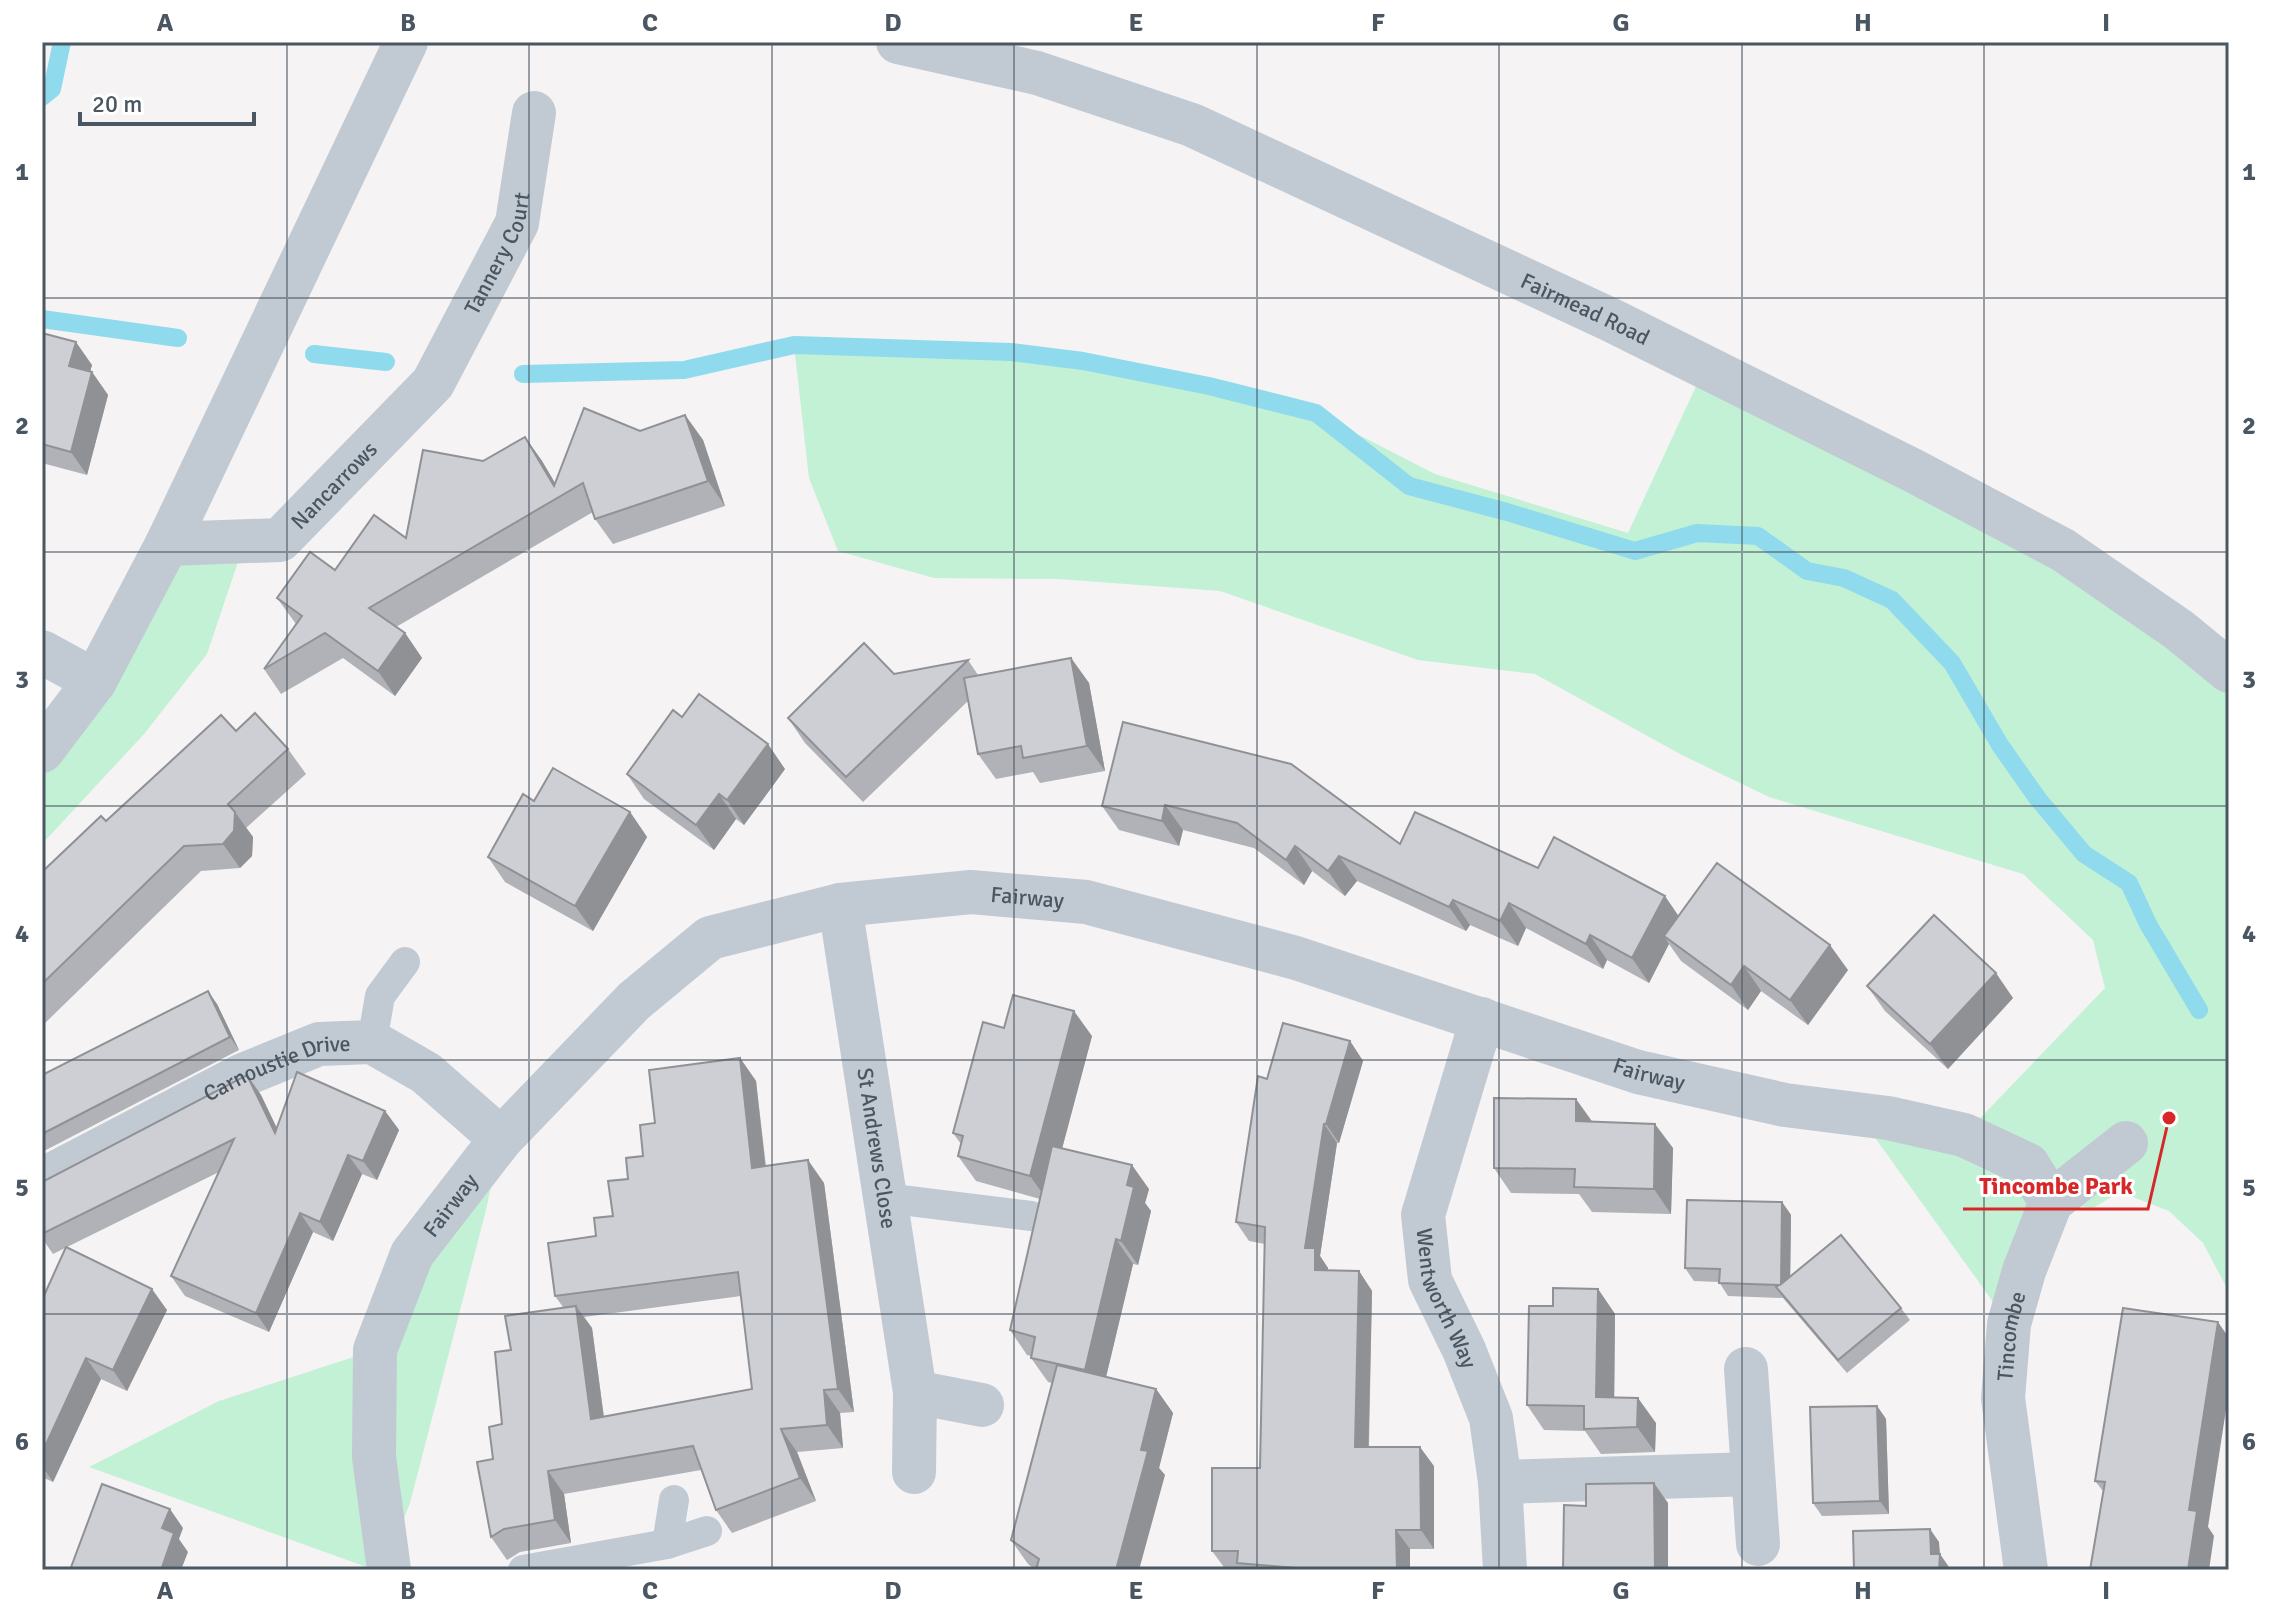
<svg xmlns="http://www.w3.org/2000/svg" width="2271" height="1612" font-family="Signika,sans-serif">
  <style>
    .green { fill: #c3f1d5 }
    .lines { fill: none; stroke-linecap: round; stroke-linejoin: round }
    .stream { stroke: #90daee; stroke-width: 18 }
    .service { stroke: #c1cad2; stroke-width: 30 }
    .minor { stroke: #c1cad2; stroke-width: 44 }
    .wall { fill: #b0b2b7; fill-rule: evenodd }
    .shaded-wall { fill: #909195 }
    .building { fill: #cdcfd5; stroke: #909195; stroke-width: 2 }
    .grid { fill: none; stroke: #4a5661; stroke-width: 2; stroke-opacity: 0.55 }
    .labels { text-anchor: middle; stroke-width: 6; stroke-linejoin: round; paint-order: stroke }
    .street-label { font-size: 22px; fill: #4a5661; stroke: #fff }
    .leader { fill: none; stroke: #d62828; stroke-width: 3 }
    .callout-dot { fill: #d62828; stroke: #fff; stroke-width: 3 }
    .callout-label { font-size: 24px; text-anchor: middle; font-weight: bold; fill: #d62828; stroke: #fff; stroke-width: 6; stroke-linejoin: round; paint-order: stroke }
    .neatline { fill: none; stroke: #4a5661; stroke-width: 3 }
    .grid-label { font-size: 26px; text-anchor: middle; font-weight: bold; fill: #4a5661 }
  </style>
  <rect width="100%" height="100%" fill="#f5f3f3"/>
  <g class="green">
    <path d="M794 345 1050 357 1316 413 1435 474 1628 533 1705 367 2043 540 2229 680V1292L2203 1243 2169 1211 2120 1192 2093 1208 2051 1202 2009 1324 1858 1114 1964 1135 2105 988 2093 940 2023 874 1769 797 1682 755 1535 674 1418 660 1220 591 1059 579 934 578 838 551 809 478Z"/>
    <path d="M245 541 207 654 144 734 42 844V751L167 544Z"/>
    <path d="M501 1139 486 1210 410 1503 388 1559 375 1570 89 1467 219 1401 375 1350Z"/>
  </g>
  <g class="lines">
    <g class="stream">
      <path d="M42 97 52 89 62 42"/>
      <path d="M42 319 178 338"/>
      <path d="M314 354 386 362"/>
      <path d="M523 374 684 370 794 345 1011 352 1083 361 1209 386 1316 413 1409 486 1507 512 1635 551 1697 533 1758 536 1807 571 1844 578 1892 600 1952 663 2000 745 2038 799 2084 854 2129 883 2148 924 2199 1010"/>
    </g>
    <g class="service">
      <path d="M372 1042 380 996 405 962"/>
      <path d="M885 1198 1031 1216"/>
      <path d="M667 1544 674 1500"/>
      <path d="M523 1570 667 1544 707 1531"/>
    </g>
    <g class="minor">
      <path id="s1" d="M898 42 1037 73 1192 125 1611 320 1912 470 2063 550 2179 630 2229 671"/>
      <path id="s2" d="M167 544 280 540 433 383 517 223 534 113"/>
      <path d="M42 652 95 681"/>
      <path d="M42 751 95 681 167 544 406 42"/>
      <path id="s3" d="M840 905 915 1392 914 1472"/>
      <path id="s4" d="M1482 1019 1423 1215 1430 1280 1464 1350 1491 1418 1500 1482 1505 1570"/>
      <path id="s5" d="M42 1180 243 1075 319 1044 372 1042 426 1073 501 1139"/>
      <path d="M1746 1369 1758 1544"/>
      <path d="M915 1392 982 1405"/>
      <path d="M1500 1482 1753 1474"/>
      <path id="s6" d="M389 1570 374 1457 375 1350 412 1254 501 1139 634 1001 710 938 840 905 971 892 1086 902 1296 958 1638 1072 1785 1105 1888 1118 1964 1135 2028 1165 2051 1202"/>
      <path id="s7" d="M2026 1570 2003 1398 2009 1324 2024 1271 2051 1202 2126 1143"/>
    </g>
  </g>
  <g class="wall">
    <path d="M42 333 92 365 90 372H92L108 395 87 475 42 463Z"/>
    <path d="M685 415 703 440 725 506 613 544 595 519 593 512 396 627 405 633 422 658 395 696 343 658 281 694 264 669 296 624 277 598 335 570 406 538 483 461 525 437 542 461 555 483Z"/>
    <path d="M1071 658 1089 683 1105 771 1040 783 1033 772 996 779 978 754 968 701 863 802 805 743 788 718 894 674 968 660 978 675Z"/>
    <path d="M1123 722 1400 844 1538 868 1679 916 1848 970 1808 1025 1761 991 1748 1010 1681 961 1669 944 1649 983 1607 960 1603 969 1526 928 1518 946 1470 925 1466 931 1357 881 1345 896 1312 871 1304 885 1254 848 1183 830 1179 846 1119 830 1102 806Z"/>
    <path d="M236 731 288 749 306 774 246 828 253 837 252 856 240 868 201 871 42 1026V872Z"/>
    <path d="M785 769 744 825 736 819 714 850 644 799 627 774Z"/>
    <path d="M534 801 630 812 647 837 593 931 505 882 488 857Z"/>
    <path d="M1867 986 2013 998 1948 1069 1885 1011Z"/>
    <path d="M217 1004 239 1050 42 1152V1075Z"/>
    <path d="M1004 1028 1092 1036 1062 1149 1149 1189 1145 1203 1151 1211 1138 1265 1133 1264 1106 1377 1156 1389 1173 1413 1159 1468 1165 1475 1036 1570 1028 1564 1011 1540 1052 1383 1048 1382 1031 1358V1356L1027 1355 1010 1330 1040 1199 976 1181 958 1156 961 1144 953 1133Z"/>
    <path d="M1350 1041 1363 1061 1339 1143H1337L1320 1256 1328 1268V1271H1359L1372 1291 1369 1447 1434 1466V1549H1410V1570H1226L1212 1551 1260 1468 1265 1244 1249 1241 1236 1222 1267 1079Z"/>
    <path d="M740 1058 756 1081 766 1166 824 1183 854 1412 840 1413 843 1448 797 1452 816 1501 732 1533 716 1510 701 1470 564 1494 571 1543 520 1552 507 1560 491 1537 511 1350 563 1307 555 1296 596 1236 613 1216 628 1179 643 1156 655 1123ZM741 1296 752 1389 604 1417 592 1328 584 1317Z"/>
    <path d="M247 1075 261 1095 277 1128 385 1111 399 1130 377 1180 362 1174 333 1241 313 1232 269 1332 185 1296 171 1276 219 1172 67 1247 167 1310 127 1391 101 1379 53 1482 42 1477V1300L65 1248 53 1254 42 1238V1182Z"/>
    <path d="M1592 1122 1673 1148 1671 1214 1592 1212 1579 1194 1511 1193 1494 1168Z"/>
    <path d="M1782 1202 1791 1215 1790 1276 1901 1308 1910 1320 1847 1373 1783 1298 1728 1296 1719 1282 1694 1281 1685 1268Z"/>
    <path d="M1598 1289 1615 1314 1614 1397 1656 1423 1655 1452 1601 1454 1585 1431 1544 1430 1527 1405 1553 1306Z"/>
    <path d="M2123 1308 2208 1527 2214 1536 2103 1491 2095 1481Z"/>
    <path d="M1877 1406 1886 1419 1889 1514 1822 1516 1813 1503Z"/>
  </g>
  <g class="shaded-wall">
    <path d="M76 342 92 365 85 389 69 366Z"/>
    <path d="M92 372 108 395 87 475 71 452Z"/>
    <path d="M685 415 703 440 725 506 708 481Z"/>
    <path d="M525 437 542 461 562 495 554 486Z"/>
    <path d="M405 633 422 658 395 696 378 671Z"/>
    <path d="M1071 658 1089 683 1105 771 1087 746Z"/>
    <path d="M768 744 785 769 744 825 727 800Z"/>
    <path d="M719 794 736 819 714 850 696 825Z"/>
    <path d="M1165 805 1183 830 1179 846 1162 821Z"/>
    <path d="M235 812 253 837 252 856 240 868 223 844Z"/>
    <path d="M630 812 647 837 593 931 575 906Z"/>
    <path d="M1295 846 1312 871 1304 885 1286 860Z"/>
    <path d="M1339 856 1357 881 1345 896 1328 871Z"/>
    <path d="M1665 896 1682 921 1664 936 1669 944 1649 983 1632 958Z"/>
    <path d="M1453 900 1470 925 1466 931 1449 907Z"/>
    <path d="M1509 903 1526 928 1518 946 1500 921Z"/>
    <path d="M1590 935 1607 960 1603 969 1586 944Z"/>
    <path d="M1830 945 1848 970 1808 1025 1790 1000Z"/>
    <path d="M1744 966 1761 991 1748 1010 1731 985Z"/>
    <path d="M1996 973 2013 998 1948 1069 1930 1044Z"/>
    <path d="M208 991 217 1004 239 1050 230 1037Z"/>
    <path d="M1074 1011 1092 1036 1048 1201 1030 1176Z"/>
    <path d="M1350 1041 1363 1061 1339 1143 1326 1124Z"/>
    <path d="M740 1058 756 1081 768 1191 752 1168Z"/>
    <path d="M247 1075 261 1095 288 1152 275 1133Z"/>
    <path d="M1576 1099 1594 1124 1576 1121Z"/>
    <path d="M385 1111 399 1130 377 1180 363 1161Z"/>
    <path d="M1324 1124 1337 1143 1320 1256 1328 1268V1290L1315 1270 1305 1248Z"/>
    <path d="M1655 1124 1673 1148 1671 1214 1654 1189Z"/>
    <path d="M348 1155 362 1174 333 1241 320 1222Z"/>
    <path d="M808 1160 824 1183 854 1412 838 1389Z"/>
    <path d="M1132 1165 1149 1189 1145 1203 1151 1211 1138 1265 1121 1241 1127 1185Z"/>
    <path d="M1782 1202 1791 1215 1790 1296 1781 1284Z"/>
    <path d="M300 1213 313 1232 269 1332 256 1313Z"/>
    <path d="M1116 1239 1133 1264 1102 1394 1085 1370Z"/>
    <path d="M1359 1271 1372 1291 1368 1466 1355 1447Z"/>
    <path d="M152 1289 167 1310 127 1391 113 1370Z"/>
    <path d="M1598 1289 1615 1314 1614 1422 1596 1397Z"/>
    <path d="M576 1306 592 1328 607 1442 591 1419Z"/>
    <path d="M2218 1322 2229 1338V1390L2208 1527 2214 1536 2209 1570H2188L2189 1510Z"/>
    <path d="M86 1358 101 1379 53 1482 42 1466V1453Z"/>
    <path d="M1156 1389 1173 1413 1159 1468 1165 1475 1139 1570H1116L1141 1450Z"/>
    <path d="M824 1390 840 1413 843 1448 827 1425Z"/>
    <path d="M1638 1398 1656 1423 1655 1452 1637 1427Z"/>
    <path d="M1877 1406 1886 1419 1889 1514 1880 1501Z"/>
    <path d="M781 1429 797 1452 816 1501 800 1478Z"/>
    <path d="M1420 1447 1434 1466V1549L1421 1530Z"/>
    <path d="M548 1471 564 1494 571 1543 555 1520Z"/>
    <path d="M1654 1483 1668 1503V1570H1655Z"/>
    <path d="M170 1509 183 1528 179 1539 188 1552 181 1570H161L162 1528Z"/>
    <path d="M1930 1529 1939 1542 1940 1554 1949 1567 1948 1570H1939L1931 1554Z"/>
    <path d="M1396 1530 1410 1549V1570H1397Z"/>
  </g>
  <g class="building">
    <path d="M42 333 76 342 69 366 92 372 71 452 42 444Z"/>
    <path d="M584 408 640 431 685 415 708 481 595 519 583 483 369 608 405 633 378 671 325 633 264 669 302 616 277 598 310 552 335 570 374 515 406 538 423 450 483 461 525 437 554 486Z"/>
    <path d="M864 643 894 674 968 660 846 777 788 718Z"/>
    <path d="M1071 658 1087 746 1023 758 1021 746 978 754 964 678Z"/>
    <path d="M699 694 768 744 727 800 719 794 696 825 627 774 673 710 682 717Z"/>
    <path d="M255 713 288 749 228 804 235 812 234 831 223 844 184 846 42 984V872L101 816 106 821 221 715 236 731Z"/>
    <path d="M1123 722 1291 764 1400 844 1415 812 1538 868 1554 837 1665 896 1632 958 1590 935 1586 944 1509 903 1500 921 1453 900 1449 907 1339 856 1328 871 1295 846 1286 860 1237 823 1165 805 1162 821 1102 806Z"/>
    <path d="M553 768 630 812 575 906 488 857 523 794 534 801Z"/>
    <path d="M1717 863 1830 945 1790 1000 1744 966 1731 985 1664 936Z"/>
    <path d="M1934 915 1996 973 1930 1044 1867 986Z"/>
    <path d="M208 991 230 1037 42 1134V1075Z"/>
    <path d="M1013 995 1074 1011 1030 1176 958 1156 963 1136 953 1133 983 1022 1004 1028Z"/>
    <path d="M1283 1023 1350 1041 1326 1124H1324L1305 1248H1315V1270L1359 1271 1355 1447H1420L1421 1530H1396L1397 1570H1320L1237 1563 1238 1551H1212V1468H1260L1265 1227 1236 1222 1258 1076 1267 1079Z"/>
    <path d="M740 1058 752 1168 808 1160 838 1389 824 1390 827 1425 781 1429 800 1478 716 1510 693 1446 548 1471 555 1520 504 1529 491 1537 477 1462 493 1459 489 1427 502 1424 495 1352 511 1350 505 1316 576 1306 591 1419 752 1389 738 1272 555 1296 548 1243 596 1236 594 1218 613 1216 608 1181 628 1179 626 1158 643 1156 640 1125 655 1123 649 1070Z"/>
    <path d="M297 1072 385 1111 363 1161 348 1155 320 1222 300 1213 256 1313 171 1276 234 1139 42 1234V1182L247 1075 275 1133Z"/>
    <path d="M1494 1098 1576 1099V1121L1655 1124 1654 1189 1574 1187 1575 1169 1494 1168Z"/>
    <path d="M1052 1146 1132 1165 1127 1185 1134 1187 1121 1241 1116 1239 1085 1370 1031 1358 1035 1337 1010 1330Z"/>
    <path d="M1687 1200 1782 1202 1781 1284 1841 1235 1901 1308 1838 1360 1776 1287 1779 1285 1719 1283 1720 1269 1685 1268Z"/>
    <path d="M66 1247 152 1289 113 1370 86 1358 42 1453V1300Z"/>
    <path d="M1553 1288 1598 1289 1596 1397 1638 1398 1637 1427 1584 1429V1406L1527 1405 1529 1306H1553Z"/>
    <path d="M2123 1308 2218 1322 2189 1510 2197 1511 2188 1570H2090L2105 1482 2095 1481Z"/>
    <path d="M1057 1365 1156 1389 1141 1450 1148 1451 1116 1570H1036L1039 1559 1011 1540Z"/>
    <path d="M1877 1406 1880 1501 1813 1503 1810 1407Z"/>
    <path d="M1654 1483 1655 1570H1563L1564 1505 1586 1506V1484Z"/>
    <path d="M102 1484 170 1509 162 1528 174 1533 161 1570H70Z"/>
    <path d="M1930 1529 1931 1554H1940L1939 1570H1854L1853 1531Z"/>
  </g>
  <path class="grid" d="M287 42V1570M529 42V1570M772 42V1570M1014 42V1570M1257 42V1570M1499 42V1570M1742 42V1570M1984 42V1570M42 298H2229M42 552H2229M42 806H2229M42 1060H2229M42 1314H2229"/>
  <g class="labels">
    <g class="street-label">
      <text dy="8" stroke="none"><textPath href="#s2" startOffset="478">Tannery Court</textPath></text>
      <text dy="8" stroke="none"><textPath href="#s1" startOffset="740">Fairmead Road</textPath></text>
      <text dy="8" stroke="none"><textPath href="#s2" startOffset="190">Nancarrows</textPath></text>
      <text dy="8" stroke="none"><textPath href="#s6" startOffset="1082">Fairway</textPath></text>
      <text dy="8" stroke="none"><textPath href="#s5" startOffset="262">Carnoustie Drive</textPath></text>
      <text dy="8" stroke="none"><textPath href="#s6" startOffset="1730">Fairway</textPath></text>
      <text dy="8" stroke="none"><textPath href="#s3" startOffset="246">St Andrews Close</textPath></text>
      <text dy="8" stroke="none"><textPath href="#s6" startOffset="386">Fairway</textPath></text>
      <text dy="8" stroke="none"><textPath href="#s4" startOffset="292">Wentworth Way</textPath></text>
      <text dy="8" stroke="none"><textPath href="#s7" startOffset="236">Tincombe</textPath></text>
    </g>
  </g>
  <path class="leader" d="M2169 1118L2148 1209H1963"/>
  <circle class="callout-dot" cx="2169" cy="1118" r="8"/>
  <g class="callout-label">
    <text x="2056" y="1194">Tincombe Park</text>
  </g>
  <rect width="2271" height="1612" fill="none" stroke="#ffffff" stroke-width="88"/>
  <path d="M80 112v12h174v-12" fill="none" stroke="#4a5661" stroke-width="4"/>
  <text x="92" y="112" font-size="24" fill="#4a5661" stroke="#ffffff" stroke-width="6" paint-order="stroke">20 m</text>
  <rect x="44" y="44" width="2183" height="1524" class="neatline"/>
  <g class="grid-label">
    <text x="165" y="31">A</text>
    <text x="408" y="31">B</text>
    <text x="650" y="31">C</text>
    <text x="893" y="31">D</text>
    <text x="1136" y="31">E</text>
    <text x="1378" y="31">F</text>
    <text x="1621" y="31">G</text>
    <text x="1863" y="31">H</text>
    <text x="2106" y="31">I</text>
    <text x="22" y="180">1</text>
    <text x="2249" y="180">1</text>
    <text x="22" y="434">2</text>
    <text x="2249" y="434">2</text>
    <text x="22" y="688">3</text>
    <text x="2249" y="688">3</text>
    <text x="22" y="942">4</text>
    <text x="2249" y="942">4</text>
    <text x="22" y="1196">5</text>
    <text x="2249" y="1196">5</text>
    <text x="22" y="1450">6</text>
    <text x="2249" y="1450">6</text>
    <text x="165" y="1599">A</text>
    <text x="408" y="1599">B</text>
    <text x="650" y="1599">C</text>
    <text x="893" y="1599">D</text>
    <text x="1136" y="1599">E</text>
    <text x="1378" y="1599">F</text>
    <text x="1621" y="1599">G</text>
    <text x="1863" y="1599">H</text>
    <text x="2106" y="1599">I</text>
  </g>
</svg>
